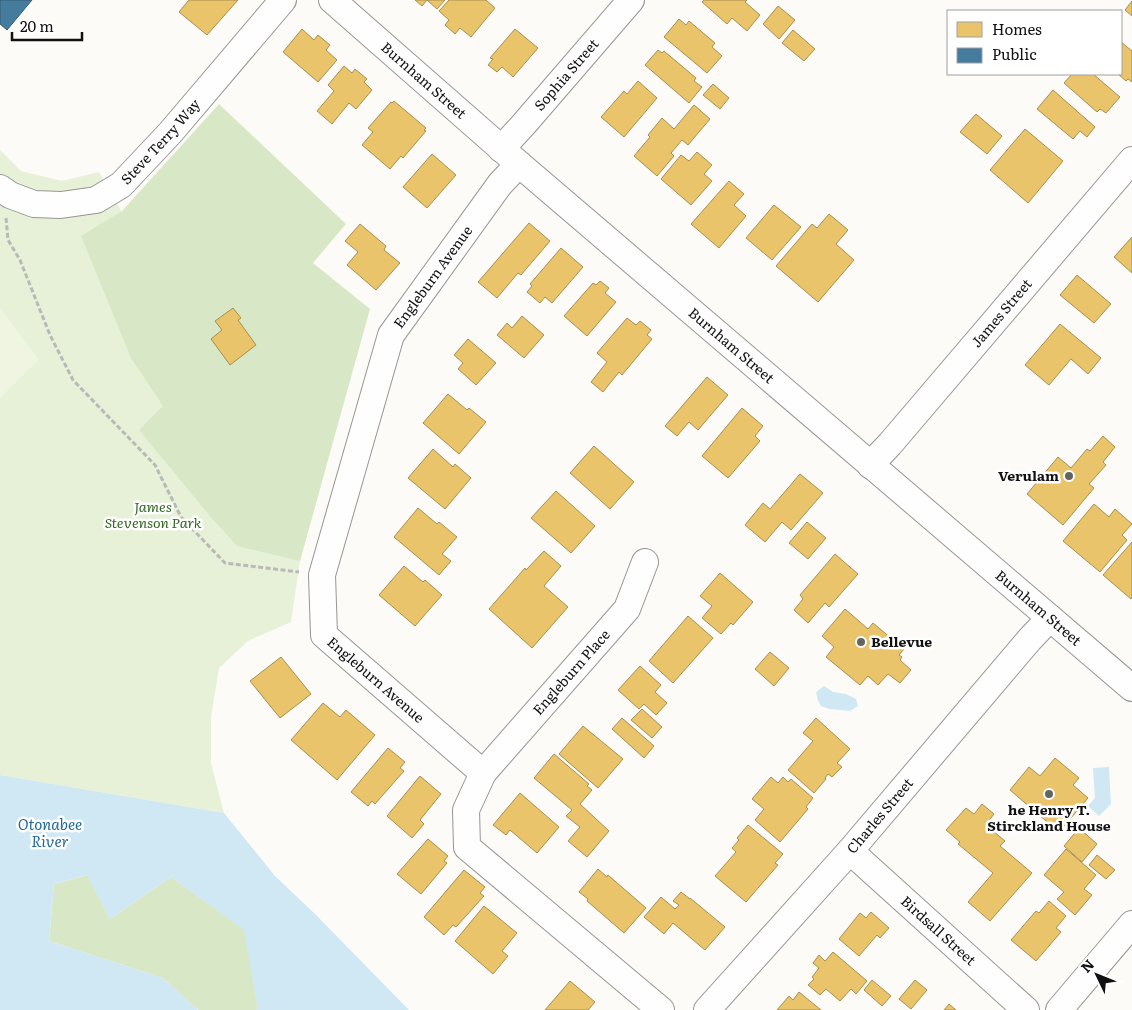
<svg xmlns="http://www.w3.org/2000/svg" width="1132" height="1010" font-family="Literata,serif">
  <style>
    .green { fill: #e7f1d8 }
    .forest { fill: #d8e8c7 }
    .pitch { fill: #f0f5e2 }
    .water { fill: #cfe8f4 }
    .homes { fill: #e9c46a; stroke: #a88e4f }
    .public { fill: #457b9d; stroke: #355b73 }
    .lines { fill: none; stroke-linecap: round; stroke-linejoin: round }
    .minor-casing { stroke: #979695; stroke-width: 28 }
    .path { stroke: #b9b9b8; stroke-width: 3; stroke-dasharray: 5 2.5; stroke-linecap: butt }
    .minor { stroke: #fffefe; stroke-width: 26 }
    .poi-dot { fill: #636362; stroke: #fff; stroke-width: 2 }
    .labels { text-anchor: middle; stroke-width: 5; stroke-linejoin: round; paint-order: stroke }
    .street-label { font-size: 14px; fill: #111; stroke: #fff }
    .poi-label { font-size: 14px; font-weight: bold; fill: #111; stroke: #fff; text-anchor: end }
    .park-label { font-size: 14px; font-style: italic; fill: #336723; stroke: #fff }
    .water-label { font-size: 15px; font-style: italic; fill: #1f699e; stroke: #fff }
  </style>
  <rect width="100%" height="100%" fill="#fcfbf7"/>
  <path class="green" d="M0 150 21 171 62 181 99 172 170 295 334 437 300 561 291 622 248 641 219 668 211 717V763L224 813 0 775Z"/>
  <g class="forest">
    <path d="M219 104 346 224 313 263 370 309 300 561 237 546 210 516 139 430 163 406 131 358 81 236 122 211Z"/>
    <path d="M88 875 110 919 171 877 245 930 258 1009 256 1010H198L163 978 49 941 54 884Z"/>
  </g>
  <path class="pitch" d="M0 308 39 360 0 398Z"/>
  <g class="water">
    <path d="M824 686 833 692 846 694 856 699 858 706 850 711 830 709 821 706 818 701 816 692Z"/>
    <path d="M1109 767 1111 804 1099 816 1088 806 1095 798 1093 768Z"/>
    <path d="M0 775 224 813 275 876 315 914 409 1010H256L258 1009 244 930 171 877 110 919 87 875 54 884 49 941 163 978 198 1010H0Z"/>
  </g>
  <g class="homes">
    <path d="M189 0H238L207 35 179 12Z"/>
    <path d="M415 0H445L437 9 427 0 422 6Z"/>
    <path d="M449 0H486L495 8 471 37 460 28 455 34 445 25 449 20 439 11Z"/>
    <path d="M704 0H747L745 2 760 15 747 31 732 18 727 24 702 2Z"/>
    <path d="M1132 1V16L1125 10Z"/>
    <path d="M778 6 795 20 779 39 763 24Z"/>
    <path d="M679 19 686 25 689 21 715 43 712 47 722 56 707 73 664 37Z"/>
    <path d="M302 29 314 40 318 35 330 45 326 50 337 60 318 82 283 52Z"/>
    <path d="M515 29 538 48 513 77 502 67 497 72 488 65 493 59 490 58Z"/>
    <path d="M793 30 815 49 804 61 782 43Z"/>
    <path d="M1121 42 1132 51V82L1128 79 1126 81 1118 74H1121Z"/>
    <path d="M658 50 662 53 664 51 696 78 694 81 702 87 689 103 645 65Z"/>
    <path d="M344 66 352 73 355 69 367 79 364 82 372 90 356 109 349 103 332 124 317 111 334 91 328 85Z"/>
    <path d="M1072 74H1093L1120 97 1106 113 1100 109 1097 112 1064 83Z"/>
    <path d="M638 81 657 98 624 137 601 117 624 91 627 94Z"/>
    <path d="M713 84 729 98 720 109 703 95Z"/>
    <path d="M1053 90 1095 127 1087 137 1080 131 1073 139 1037 109Z"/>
    <path d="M394 101 426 128 424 130 426 131 403 158 401 156 390 169 362 145 373 132 368 128 391 102 392 103Z"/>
    <path d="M694 105 710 119 688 145 682 140 671 153 674 156 657 176 634 156 650 137 648 135 662 118 674 129Z"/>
    <path d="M976 114 1002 136 987 154 960 132Z"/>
    <path d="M1025 129 1063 161 1028 203 990 170Z"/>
    <path d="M697 152 712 165 704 174 712 181 691 205 661 179 681 155 689 161Z"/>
    <path d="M432 154 456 175 427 208 403 187Z"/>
    <path d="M729 181 744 194 734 205 746 216 719 248 691 224Z"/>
    <path d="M774 205 801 227 772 260 746 238Z"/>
    <path d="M829 214 848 230 836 244 854 260 818 302 776 266 812 224 817 228Z"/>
    <path d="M529 223 550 241 521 275 518 273 497 298 478 282Z"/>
    <path d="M360 224 386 246 384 250 400 263 376 290 347 265 358 252 345 241Z"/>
    <path d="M1132 237V273L1114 257Z"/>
    <path d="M561 248 583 267 552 303 545 297 540 303 527 292 532 286 530 284Z"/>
    <path d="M1077 275 1111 304 1094 323 1060 295Z"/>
    <path d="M600 281 609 288 605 293 616 302 587 336 564 316 593 283 596 285Z"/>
    <path d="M233 308 241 318 238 320 256 345 230 365 211 339 222 330 215 321Z"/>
    <path d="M522 316 544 335 524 358 497 335 507 323 512 328Z"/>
    <path d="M627 318 636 325 640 321 651 330 647 335 652 339 622 375 619 372 603 392 591 382 607 362 597 353Z"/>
    <path d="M1060 324 1101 358 1088 374 1071 359 1049 385 1025 365Z"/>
    <path d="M468 339 496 363 476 385 458 369 463 363 454 355Z"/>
    <path d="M707 377 728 395 698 430 689 422 677 436 665 426Z"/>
    <path d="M448 394 467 410 469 408 486 422 459 454 423 423Z"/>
    <path d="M742 408 763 426 755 436 760 441 728 478 702 456Z"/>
    <path d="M1103 436 1115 447 1103 462 1106 465 1089 484 1094 488 1063 525 1027 494 1058 457 1071 468 1087 449 1090 451Z"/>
    <path d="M594 446 634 482 610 509 570 473Z"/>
    <path d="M433 449 453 467 455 464 471 478 445 509 408 478Z"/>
    <path d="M800 474 823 493 791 530 782 522 765 542 745 525 763 503 770 509Z"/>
    <path d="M556 491 595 526 571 553 531 518Z"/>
    <path d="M1094 504 1109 517 1115 509 1132 524 1122 535 1127 540 1100 572 1063 541Z"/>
    <path d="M418 508 437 524 439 522 457 537 442 554 451 561 439 575 394 537Z"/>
    <path d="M807 522 826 538 808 559 789 543Z"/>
    <path d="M1132 542V598L1131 599 1103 575Z"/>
    <path d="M544 551 561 566 544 586 568 607 532 648 489 609 525 568 526 570Z"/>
    <path d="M835 554 858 574 829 607 825 603 808 623 794 610 803 599 800 595Z"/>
    <path d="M404 566 423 582 425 580 442 595 415 626 379 595Z"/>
    <path d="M720 573 753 602 733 625 731 623 721 634 702 618 712 606 700 596Z"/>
    <path d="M845 609 868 629 873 623 904 649 899 655 902 657 900 660 911 670 900 683 888 674 878 685 868 676 860 685 826 657 834 647 822 636Z"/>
    <path d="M688 616 713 638 673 683 649 661Z"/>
    <path d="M770 652 789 668 774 686 755 669Z"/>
    <path d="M281 657 311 694 280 718 250 681Z"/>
    <path d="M640 666 661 685 655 692 667 703 656 715 644 704 639 709 618 690Z"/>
    <path d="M323 703 340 717 346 710 375 735 337 780 291 740Z"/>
    <path d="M642 709 662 727 652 738 631 720Z"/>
    <path d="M622 718 654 746 644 758 612 729Z"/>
    <path d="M816 718 850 749 837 763 842 767 832 777 828 774 825 778 826 779 814 793 788 770 813 741 803 733Z"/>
    <path d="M583 726 623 759 598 788 559 754Z"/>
    <path d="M388 748 405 762 400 768 404 771 375 804 372 801 368 806 351 792Z"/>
    <path d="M554 754 589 784 587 786 592 790 580 804 609 831 587 857 568 841 580 827 566 816 572 810 534 778Z"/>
    <path d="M1055 758 1079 778 1073 785 1088 798 1059 832 1010 790 1029 767 1040 776Z"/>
    <path d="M420 776 441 794 420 820 424 824 412 838 387 816Z"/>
    <path d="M771 777 778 783 783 777 788 782 791 779 813 798 806 807 808 809 780 842 755 820 764 809 752 799Z"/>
    <path d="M520 793 559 827 537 853 510 830 506 835 493 825Z"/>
    <path d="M982 804 994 814 988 822 996 829 993 831 1005 841 1000 846 1032 873 990 921 968 902 993 873 958 844 960 842 946 830 966 808 974 814Z"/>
    <path d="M748 825 783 854 775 863 778 865 746 902 715 876 736 852 732 848 739 840 737 838Z"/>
    <path d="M1079 828 1097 844 1082 862 1064 846Z"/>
    <path d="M428 839 448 856 444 861 447 863 421 894 397 874Z"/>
    <path d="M1066 849 1096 875 1084 889 1092 895 1075 915 1057 899 1064 892 1044 875Z"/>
    <path d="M1097 855 1115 870 1106 879 1089 865Z"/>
    <path d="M598 869 607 877 608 875 646 908 624 933 587 901 588 899 579 892Z"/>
    <path d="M464 870 485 887 480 893 484 896 456 927 453 925 444 935 424 917Z"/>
    <path d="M681 892 690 899V898L725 927 705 950 673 923 664 934 644 917 661 897 675 909 679 905 673 901Z"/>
    <path d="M1049 901 1066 916 1056 928 1061 932 1036 961 1011 940 1036 911 1039 913Z"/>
    <path d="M484 906 517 933 502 951 508 956 493 974 455 941Z"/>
    <path d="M871 912 889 928 880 938 877 935 859 956 839 939 860 913 866 918Z"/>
    <path d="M833 952 867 981 856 994 851 989 840 1001 826 989 820 995 808 985 814 979 812 977 819 968 813 963 819 955 825 961Z"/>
    <path d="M872 980 891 996 882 1006 864 990Z"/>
    <path d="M915 980 927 990 911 1009 899 999Z"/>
    <path d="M570 981 595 1002 588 1010H545Z"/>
    <path d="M799 992 821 1010H777L789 996 793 1000Z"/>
    <path d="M949 1004 956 1010H944Z"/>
  </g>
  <path class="public" d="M0 0H32L7 30 0 24Z"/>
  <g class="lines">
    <defs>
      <g id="minor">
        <path id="s1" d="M332 0 519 164 1132 688"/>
        <path id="s2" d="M501 149 524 124 631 0"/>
        <path id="s3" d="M519 164 500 184 391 335 322 575 324 635 483 773 466 810 467 847 661 1010"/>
        <path id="s4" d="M0 188 10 195 34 204 61 205 96 200 121 185 170 133 283 0"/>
        <path id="s5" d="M870 465 890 444 1132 160"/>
        <path id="s6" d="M483 773 627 609 645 562"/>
        <path id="s7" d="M850 851 1026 1010"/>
        <path id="s8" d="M707 1010 850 851 1030 639 1050 618"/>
        <path d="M1059 1010 1132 924"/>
      </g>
    </defs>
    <use href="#minor" class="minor-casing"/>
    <path class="path" d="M6 218 8 240 20 260 50 335 73 380 155 465 181 517 225 563 299 572"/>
    <use href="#minor" class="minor"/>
  </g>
  <g class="poi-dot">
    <circle cx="1069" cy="476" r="5"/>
    <circle cx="861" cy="642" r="5"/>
    <circle cx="1049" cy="794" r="5"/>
  </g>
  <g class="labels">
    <g class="street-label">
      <text dy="5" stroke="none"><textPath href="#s2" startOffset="99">Sophia Street</textPath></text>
      <text dy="5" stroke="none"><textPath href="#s1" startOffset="122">Burnham Street</textPath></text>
      <text dy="5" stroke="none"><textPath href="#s4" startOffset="188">Steve Terry Way</textPath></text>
      <text transform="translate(433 277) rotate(-54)" y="5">Engleburn Avenue</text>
      <text dy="5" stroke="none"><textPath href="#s5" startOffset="201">James Street</textPath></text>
      <text dy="5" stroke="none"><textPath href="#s1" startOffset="528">Burnham Street</textPath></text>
      <text dy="5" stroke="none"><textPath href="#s1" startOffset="932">Burnham Street</textPath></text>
      <text dy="5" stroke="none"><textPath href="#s6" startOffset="134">Engleburn Place</textPath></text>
      <text dy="5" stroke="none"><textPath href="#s3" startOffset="592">Engleburn Avenue</textPath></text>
      <text dy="5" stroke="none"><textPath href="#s8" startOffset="260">Charles Street</textPath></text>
      <text dy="5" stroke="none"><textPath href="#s7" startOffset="119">Birdsall Street</textPath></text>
    </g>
    <g class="poi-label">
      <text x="1059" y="481">Verulam</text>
      <text x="871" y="647" text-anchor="start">Bellevue</text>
      <text x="1049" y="815" text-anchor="middle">he Henry T.<tspan x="1049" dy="16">Stirckland House</tspan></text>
    </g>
    <g class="park-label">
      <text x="153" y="512">James<tspan x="153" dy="16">Stevenson Park</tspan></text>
    </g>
    <g class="water-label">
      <text x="50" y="830">Otonabee<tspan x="50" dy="17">River</tspan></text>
    </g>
  </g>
  <rect x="947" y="10" width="175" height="65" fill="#ffffff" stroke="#a0a0a0"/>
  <rect x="957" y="22" width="25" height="15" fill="#e9c46a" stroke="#a0a0a0"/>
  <text x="992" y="35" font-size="15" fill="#111111">Homes</text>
  <rect x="957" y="48" width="25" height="15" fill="#457b9d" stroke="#a0a0a0"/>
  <text x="992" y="60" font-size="15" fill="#111111">Public</text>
  <g transform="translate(1097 975) rotate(313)" stroke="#ffffff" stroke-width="4" paint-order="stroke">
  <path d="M0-4L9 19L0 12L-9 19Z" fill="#111111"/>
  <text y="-8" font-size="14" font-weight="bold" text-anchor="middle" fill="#111111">N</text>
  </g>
  <path d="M12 32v8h70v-8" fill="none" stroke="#111111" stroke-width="2.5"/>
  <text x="20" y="32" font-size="15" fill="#111111" stroke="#ffffff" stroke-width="4" paint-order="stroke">20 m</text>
</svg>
